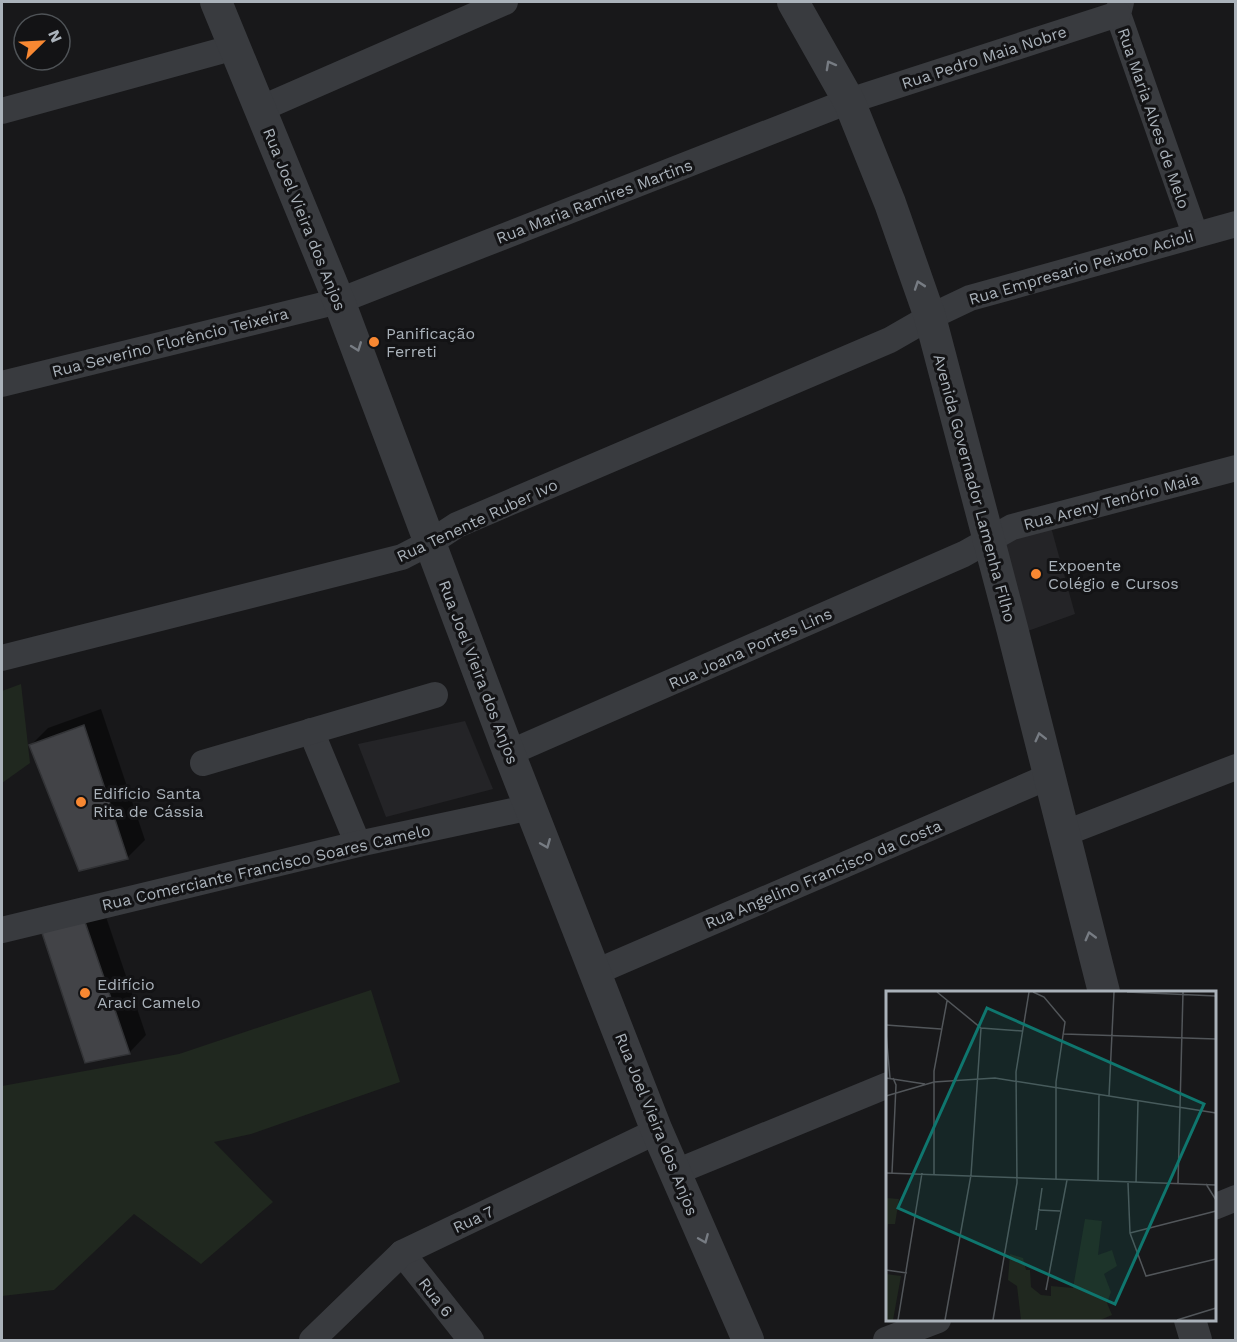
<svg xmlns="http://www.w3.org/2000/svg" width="1237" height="1342" font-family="'Work Sans',sans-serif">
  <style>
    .built { fill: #242427 }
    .green { fill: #20281f }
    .shadow { fill: #0007 }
    .building { fill: #424347; stroke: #323336; stroke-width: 1.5 }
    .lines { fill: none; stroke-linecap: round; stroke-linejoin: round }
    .minor { stroke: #393b3f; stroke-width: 26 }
    .tertiary { stroke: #393b3f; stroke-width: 32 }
    .oneway { stroke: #777c83 }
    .poi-dot { fill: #f88832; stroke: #131315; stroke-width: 2 }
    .labels { text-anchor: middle; stroke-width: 6; stroke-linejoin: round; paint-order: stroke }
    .street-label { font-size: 16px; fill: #aab2ba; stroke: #131315 }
    .poi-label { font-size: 16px; fill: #aab2ba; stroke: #131315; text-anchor: start }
    .inset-road { fill: none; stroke: #52565a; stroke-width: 1.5 }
    .view { fill: #0f766e; fill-opacity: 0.15; stroke: #0f766e; stroke-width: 3 }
    .inset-edge { fill: none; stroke: #aab2ba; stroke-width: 3 }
  </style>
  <rect width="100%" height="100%" fill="#18181a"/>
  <g class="built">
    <path d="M1049 520 1075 614 1025 632 996 534Z"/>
    <path d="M465 721 493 789 386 817 358 744Z"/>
  </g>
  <g class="green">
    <path d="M21 684 30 763 2 783V691Z"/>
    <path d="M371 990 400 1082 251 1134 214 1142 273 1202 201 1264 134 1214 54 1290 2 1296V1086L179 1054Z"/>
  </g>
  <g class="shadow">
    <path d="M101 709 145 840 128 857 80 870 31 745 48 728Z"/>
    <path d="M101 902 146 1035 129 1053 43 933Z"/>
  </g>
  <g class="building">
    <path d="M84 725 128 859 79 871 29 745Z"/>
    <path d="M84 919 130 1054 85 1063 42 933Z"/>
  </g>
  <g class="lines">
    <g class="minor">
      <path d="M1121 2 1118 14 1195 234"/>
      <path d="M260 109 505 2"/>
      <path d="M2 111 235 47"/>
      <path d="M2 384 339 301 849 101 1118 14"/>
      <path d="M2 658 402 557 431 542 457 525 890 340 930 317 970 298 1236 224"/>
      <path d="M311 731 358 844"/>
      <path d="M509 753 964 554 1012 527 1236 468"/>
      <path d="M203 763 435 695"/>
      <path d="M1063 834 1236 767"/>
      <path d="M2 930 358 844 531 807"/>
      <path d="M596 972 1050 776"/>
      <path d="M676 1172 888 1085"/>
      <path d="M1214 1207 1236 1198"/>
      <path d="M402 1253 471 1340"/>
      <path d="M312 1340 402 1253 657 1131"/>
      <path d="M886 1340 938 1320"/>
    </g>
    <g class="tertiary">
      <path d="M216 2 339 301 509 753 657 1131 748 1340"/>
      <path d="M793 2 849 101 890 203 930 317 1012 628 1104 992"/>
      <path d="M1190 1320 1196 1340"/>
    </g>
  </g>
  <defs><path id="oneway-chevron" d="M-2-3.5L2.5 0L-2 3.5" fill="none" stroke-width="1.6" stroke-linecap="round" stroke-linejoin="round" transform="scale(1.5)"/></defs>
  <g class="oneway">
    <use href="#oneway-chevron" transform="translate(830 65) rotate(-119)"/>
    <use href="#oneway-chevron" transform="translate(919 285) rotate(-109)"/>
    <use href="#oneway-chevron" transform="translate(357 347) rotate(69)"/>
    <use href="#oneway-chevron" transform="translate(1040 737) rotate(-104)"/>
    <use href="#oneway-chevron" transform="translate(546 844) rotate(68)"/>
    <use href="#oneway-chevron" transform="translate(1090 936) rotate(-105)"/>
    <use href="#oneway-chevron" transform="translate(704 1239) rotate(67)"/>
  </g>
  <g class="poi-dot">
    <circle cx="374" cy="342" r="6"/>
    <circle cx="1036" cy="574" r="6"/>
    <circle cx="81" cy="802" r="6"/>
    <circle cx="85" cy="993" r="6"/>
  </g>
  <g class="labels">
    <g class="street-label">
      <text transform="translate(984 57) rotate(-18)" y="6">Rua Pedro Maia Nobre</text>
      <text transform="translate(1154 118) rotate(71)" y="6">Rua Maria Alves de Melo</text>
      <text transform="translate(594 201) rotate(-21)" y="6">Rua Maria Ramires Martins</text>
      <text transform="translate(305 219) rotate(68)" y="6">Rua Joel Vieira dos Anjos</text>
      <text transform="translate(1081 267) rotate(-16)" y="6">Rua Empresario Peixoto Acioli</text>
      <text transform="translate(170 342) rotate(-14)" y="6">Rua Severino Florêncio Teixeira</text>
      <text transform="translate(975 488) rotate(75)" y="6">Avenida Governador Lamenha Filho</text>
      <text transform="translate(1111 501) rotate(-15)" y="6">Rua Areny Tenório Maia</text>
      <text transform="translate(477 520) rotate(-25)" y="6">Rua Tenente Ruber Ivo</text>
      <text transform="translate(750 648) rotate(-24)" y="6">Rua Joana Pontes Lins</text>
      <text transform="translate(479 672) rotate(69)" y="6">Rua Joel Vieira dos Anjos</text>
      <text transform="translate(266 867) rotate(-13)" y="6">Rua Comerciante Francisco Soares Camelo</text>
      <text transform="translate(823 874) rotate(-23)" y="6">Rua Angelino Francisco da Costa</text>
      <text transform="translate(657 1124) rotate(68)" y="6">Rua Joel Vieira dos Anjos</text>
      <text transform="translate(473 1219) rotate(-25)" y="6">Rua 7</text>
      <text transform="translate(436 1297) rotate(52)" y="6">Rua 6</text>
    </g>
    <g class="poi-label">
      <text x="386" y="339">Panificação<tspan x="386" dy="18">Ferreti</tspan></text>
      <text x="1048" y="571">Expoente<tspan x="1048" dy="18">Colégio e Cursos</tspan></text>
      <text x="93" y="799">Edifício Santa<tspan x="93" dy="18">Rita de Cássia</tspan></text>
      <text x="97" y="990">Edifício<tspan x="97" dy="18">Araci Camelo</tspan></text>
    </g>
  </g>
  <g transform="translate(886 991)">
    <rect width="330" height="330" fill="#18181a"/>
    <path d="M0 207 13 208 9 233H2L0 243ZM199 228 216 230 212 264 226 259 231 275 218 283 225 301 221 312 226 324 214 329H135L131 295 122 289 124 263 137 267 140 279H144L145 296 155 304 165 305V295L187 297ZM0 283 15 285 7 329H0Z" fill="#20281f"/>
    <path class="inset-road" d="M51 1 95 37 136 40M147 1 158 6 179 31 170 91V189M241 1 330 5M0 34 55 38M0 42 4 87M178 43 330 48M0 87 39 93M0 105 48 91 109 87 330 122M223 105 228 1M0 182 330 194M6 182 10 94 7 87M48 183V80L61 10M212 190 213 103M242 192 244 242 260 285 330 268M250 192 252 110M292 192 297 1M320 193 330 209M152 219 174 220M150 239 156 197M244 242 330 220M0 279 21 282M160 299 181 189M12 329 36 182M59 329 85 184 95 37M107 329 131 192 130 81 143 1M291 329 330 317"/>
    <path class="view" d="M101 17 318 113 229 313 12 217Z"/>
    <rect width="330" height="330" class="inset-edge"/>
  </g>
  <rect width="1237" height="1342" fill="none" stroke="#aab2ba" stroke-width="6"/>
  <g transform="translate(42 42) rotate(66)"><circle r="28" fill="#131315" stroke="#4f5357" stroke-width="1.5"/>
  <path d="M0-4.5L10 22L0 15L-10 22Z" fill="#f88832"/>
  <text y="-9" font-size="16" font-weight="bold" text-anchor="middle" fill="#aab2ba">N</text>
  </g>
</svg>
